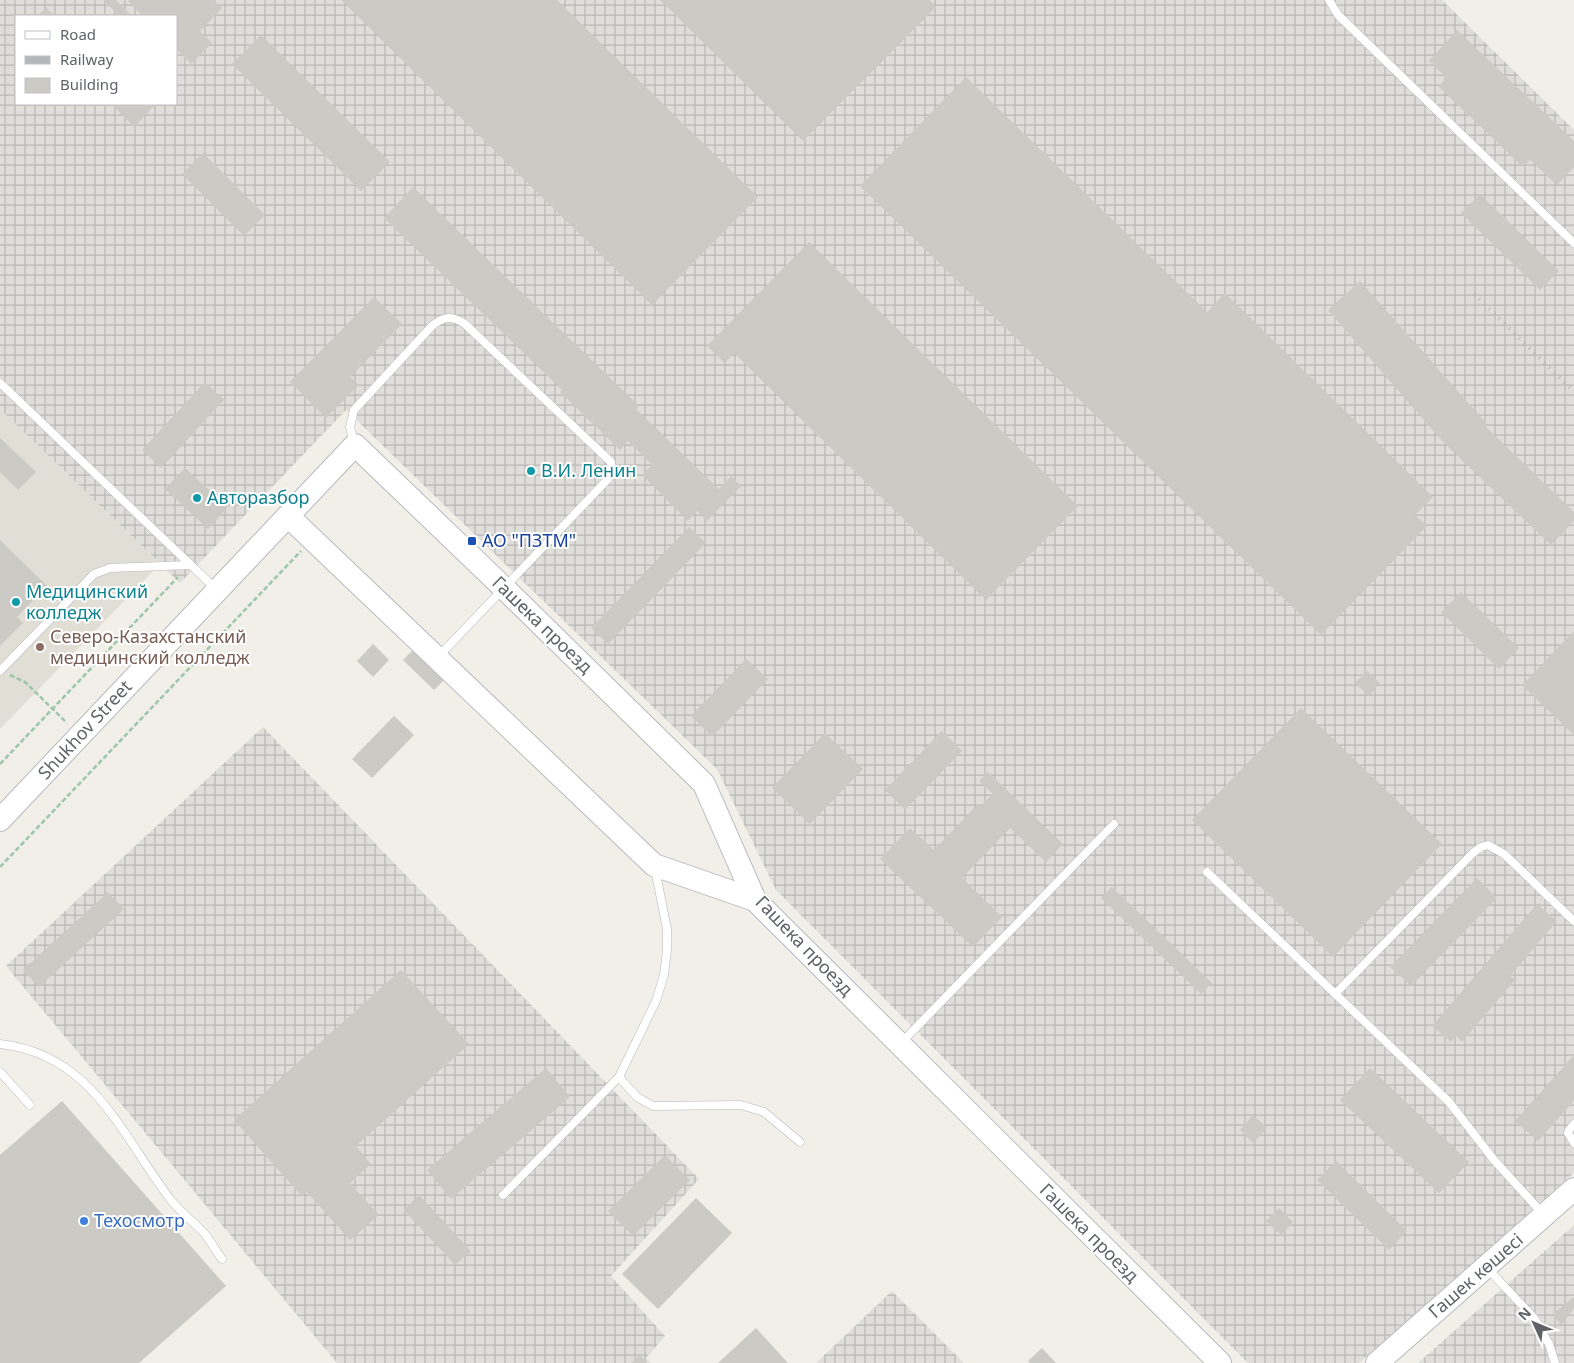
<svg xmlns="http://www.w3.org/2000/svg" width="1574" height="1363" font-family="'Noto Sans',sans-serif">
  <style>
    .industrial { fill: url(#industrial-grid); fill-rule: evenodd }
    .education { fill: #e1ded6 }
    .building { fill: #cccac5 }
    .lines { fill: none; stroke-linecap: round; stroke-linejoin: round }
    .lane-casing { stroke: #b5b8bc; stroke-width: 9 }
    .secondary-casing { stroke: #b6babf; stroke-width: 24 }
    .path { stroke: #9cc7a9; stroke-width: 2.5; stroke-dasharray: 5 2.5; stroke-linecap: butt }
    .lane { stroke: #fff; stroke-width: 8 }
    .secondary { stroke: #fff; stroke-width: 22 }
    .rail { stroke: #b6b7b8; stroke-width: 4; stroke-dasharray: 1 6; stroke-linecap: butt }
    .culture-dot { fill: #0f9aa8; stroke: #fff; stroke-width: 2 }
    .transit-dot { fill: #1a4fb4; stroke: #fff; stroke-width: 2 }
    .education-dot { fill: #8d6e63; stroke: #fff; stroke-width: 2 }
    .shop-dot { fill: #3f7fe0; stroke: #fff; stroke-width: 2 }
    .labels { text-anchor: middle; stroke-width: 4; stroke-linejoin: round; paint-order: stroke }
    .culture-label { font-size: 18px; fill: #0d838f; stroke: #fff; text-anchor: start }
    .transit-label { font-size: 18px; fill: #164399; stroke: #fff; text-anchor: start }
    .street-label { font-size: 18px; fill: #5f6368; stroke: #fff }
    .education-label { font-size: 18px; fill: #785e54; stroke: #fff; text-anchor: start }
    .shop-label { font-size: 18px; fill: #366cbe; stroke: #fff; text-anchor: start }
  </style>
  <defs>
    <pattern id="industrial-grid" width="8" height="8" patternUnits="userSpaceOnUse" patternTransform="scale(1.25)"><rect width="8" height="8" fill="#e0deda"/><path d="M0 4h8M4 0v8" fill="none" stroke="#b9b8b5"/></pattern>
  </defs>
  <rect width="100%" height="100%" fill="#f1efe8"/>
  <g class="industrial">
    <path d="M0 0H1442L1574 130V1173L1359 1363H1248L776 890 717 769 346 410 180 583 0 409ZM16 16H176V104H16Z"/>
    <path d="M263 727 699 1179 611 1276 665 1336 646 1358 651 1363H337L6 966Z"/>
    <path d="M1574 1225V1363H1418Z"/>
    <path d="M892 1291 964 1363H816Z"/>
  </g>
  <path class="education" d="M1 410 160 564 0 729V411Z"/>
  <g class="building">
    <path d="M103 0H116L131 15 120 16Z"/>
    <path d="M129 0H213L222 8 200 31 212 43 191 64 176 49V16H143L128 1Z"/>
    <path d="M341 0H557L758 197 652 305Z"/>
    <path d="M660 0H930L936 7 803 141Z"/>
    <path d="M46 8 55 16H37Z"/>
    <path d="M1457 30 1574 141V167L1557 185 1530 160 1523 167 1438 86 1447 78 1429 61Z"/>
    <path d="M261 35 390 162 361 191 232 64Z"/>
    <path d="M966 77 1207 312 1225 293 1433 497 1415 515 1427 526 1321 635 860 186Z"/>
    <path d="M111 104H156L134 127Z"/>
    <path d="M203 153 265 215 244 236 182 174Z"/>
    <path d="M413 187 639 406 636 409 719 489 731 476 741 486 707 521 697 511 688 521 642 475 652 465 628 441 620 450 560 392 562 390 384 218Z"/>
    <path d="M1480 194 1559 271 1540 290 1461 213Z"/>
    <path d="M809 242 1078 506 986 600 734 353 725 363 707 346Z"/>
    <path d="M1360 281 1488 425 1485 426 1574 512V521L1551 545 1444 443 1328 310Z"/>
    <path d="M374 297 402 324 350 377 359 385 326 418 290 382Z"/>
    <path d="M205 382 224 400 161 468 142 450Z"/>
    <path d="M0 438 36 472 18 490 0 472Z"/>
    <path d="M185 468 228 507 208 529 165 489Z"/>
    <path d="M689 527 706 543 608 644 591 628Z"/>
    <path d="M0 540 47 586 17 617 23 623 0 646Z"/>
    <path d="M1461 592 1519 648 1499 669 1441 612Z"/>
    <path d="M1574 631V735L1522 685Z"/>
    <path d="M373 644 389 660 373 677 357 661Z"/>
    <path d="M413 650 444 680 434 690 403 660Z"/>
    <path d="M746 659 768 679 712 737 691 716Z"/>
    <path d="M1367 671 1380 683 1369 696 1355 683Z"/>
    <path d="M1301 708 1442 844 1333 957 1192 820Z"/>
    <path d="M394 716 414 735 372 778 352 759Z"/>
    <path d="M942 731 962 751 905 810 885 790Z"/>
    <path d="M825 733 863 769 810 824 772 788Z"/>
    <path d="M988 772 1063 844 1046 862 1010 828 962 878 1002 917 973 947 880 859 910 828 934 850 978 804 980 806 993 794 979 781Z"/>
    <path d="M1477 878 1497 898 1411 986 1390 967Z"/>
    <path d="M1112 887 1212 983 1201 994 1101 898Z"/>
    <path d="M108 892 124 909 39 987 23 970Z"/>
    <path d="M1537 904 1557 921 1510 976 1515 980 1462 1042 1456 1036 1451 1042 1432 1026Z"/>
    <path d="M401 970 469 1044 356 1146 371 1164 350 1183 379 1215 350 1240 306 1191 301 1195 234 1120Z"/>
    <path d="M1574 1055V1101L1538 1141 1515 1121Z"/>
    <path d="M546 1068 570 1097 451 1199 427 1170Z"/>
    <path d="M1370 1068 1469 1162 1439 1193 1340 1100Z"/>
    <path d="M62 1101 226 1286 139 1363H0V1155Z"/>
    <path d="M1253 1115 1267 1128 1253 1143 1240 1130Z"/>
    <path d="M665 1155 690 1180 633 1236 608 1211Z"/>
    <path d="M1336 1161 1407 1231 1389 1250 1317 1180Z"/>
    <path d="M419 1195 471 1251 455 1265 404 1210Z"/>
    <path d="M696 1198 732 1233 658 1309 622 1274Z"/>
    <path d="M1279 1208 1293 1222 1281 1235 1266 1221Z"/>
    <path d="M1574 1297V1309L1561 1325 1553 1314Z"/>
    <path d="M756 1328 788 1363H718Z"/>
    <path d="M1042 1348 1056 1363H1030L1028 1361Z"/>
    <path d="M640 1355 647 1363H631Z"/>
  </g>
  <g class="lines">
    <defs>
      <g id="lane">
        <path d="M1329 0 1338 15 1574 243"/>
        <path d="M0 383 216 589"/>
        <path d="M354 444 350 427 354 410 431 327C443 316 452 315 465 324L611 462 612 473 608 479 439 656"/>
        <path d="M0 671 94 574 110 568 190 565"/>
        <path d="M1207 872 1449 1102 1494 1160 1543 1214"/>
        <path d="M1335 994 1473 853 1481 847 1488 845 1504 854 1574 921"/>
        <path d="M902 1042 1114 824"/>
        <path d="M0 1044C92 1054 121 1134 170 1199 180 1212 194 1222 205 1234 211 1242 216 1251 222 1259"/>
        <path d="M0 1072 30 1105"/>
        <path d="M619 1077 637 1097 653 1106 741 1105 764 1112 800 1142"/>
        <path d="M1574 1124 1569 1130 1568 1133 1574 1143"/>
        <path d="M503 1195 619 1077 656 1001 664 975 667 950V929L655 869"/>
        <path d="M1488 1269 1534 1318 1549 1344 1555 1363"/>
      </g>
      <g id="secondary">
        <path d="M288 516 654 865 755 900"/>
        <path d="M0 820 355 445 504 588 704 784 755 900 1220 1363"/>
        <path d="M1377 1363 1574 1189"/>
      </g>
    </defs>
    <use href="#lane" class="lane-casing"/>
    <use href="#secondary" class="secondary-casing"/>
    <g class="path">
      <path d="M10 675 25 682 67 723"/>
      <path d="M0 764 178 577"/>
      <path d="M0 867 301 551"/>
    </g>
    <use href="#lane" class="lane"/>
    <use href="#secondary" class="secondary"/>
    <path class="rail" d="M1474 294 1574 392"/>
  </g>
  <g class="culture-dot">
    <circle cx="531" cy="471" r="5"/>
    <circle cx="197" cy="498" r="5"/>
    <circle cx="16" cy="602" r="5"/>
  </g>
  <rect class="transit-dot" x="467" y="536" width="10" height="10" rx="2.5"/>
  <circle class="education-dot" cx="40" cy="647" r="5"/>
  <circle class="shop-dot" cx="84" cy="1221" r="5"/>
  <g class="labels">
    <g class="culture-label">
      <text x="541" y="477">В.И. Ленин</text>
      <text x="207" y="504">Авторазбор</text>
      <text x="26" y="598">Медицинский<tspan x="26" dy="21">колледж</tspan></text>
    </g>
    <g class="transit-label">
      <text x="482" y="547">АО "ПЗТМ"</text>
    </g>
    <g class="street-label">
      <text transform="translate(542 625) rotate(44)" y="6">Гашека проезд</text>
      <text transform="translate(85 730) rotate(-47)" y="6">Shukhov Street</text>
      <text transform="translate(804 946) rotate(46)" y="6">Гашека проезд</text>
      <text transform="translate(1089 1233) rotate(45)" y="6">Гашека проезд</text>
      <text transform="translate(1476 1276) rotate(-41)" y="6">Гашек көшесі</text>
    </g>
    <g class="education-label">
      <text x="50" y="643">Северо-Казахстанский<tspan x="50" dy="21">медицинский колледж</tspan></text>
    </g>
    <g class="shop-label">
      <text x="94" y="1227">Техосмотр</text>
    </g>
  </g>
  <rect x="15" y="15" width="162" height="90" fill="#ffffff" stroke="#bfc1c3"/>
  <rect x="25" y="31" width="25" height="8" fill="#ffffff" stroke="#bfc1c3"/>
  <text x="60" y="40" font-size="15" fill="#5f6368">Road</text>
  <rect x="25" y="56" width="25" height="8" fill="#b6b7b8" stroke="#bfc1c3"/>
  <text x="60" y="65" font-size="15" fill="#5f6368">Railway</text>
  <rect x="25" y="78" width="25" height="15" fill="#cccac5" stroke="#bfc1c3"/>
  <text x="60" y="90" font-size="15" fill="#5f6368">Building</text>
  <g transform="translate(1534 1323) rotate(314)" stroke="#ffffff" stroke-width="4" paint-order="stroke">
  <path d="M0-4L9 19L0 12L-9 19Z" fill="#5f6368"/>
  <text y="-8" font-size="14" font-weight="bold" text-anchor="middle" fill="#5f6368">N</text>
  </g>
</svg>
